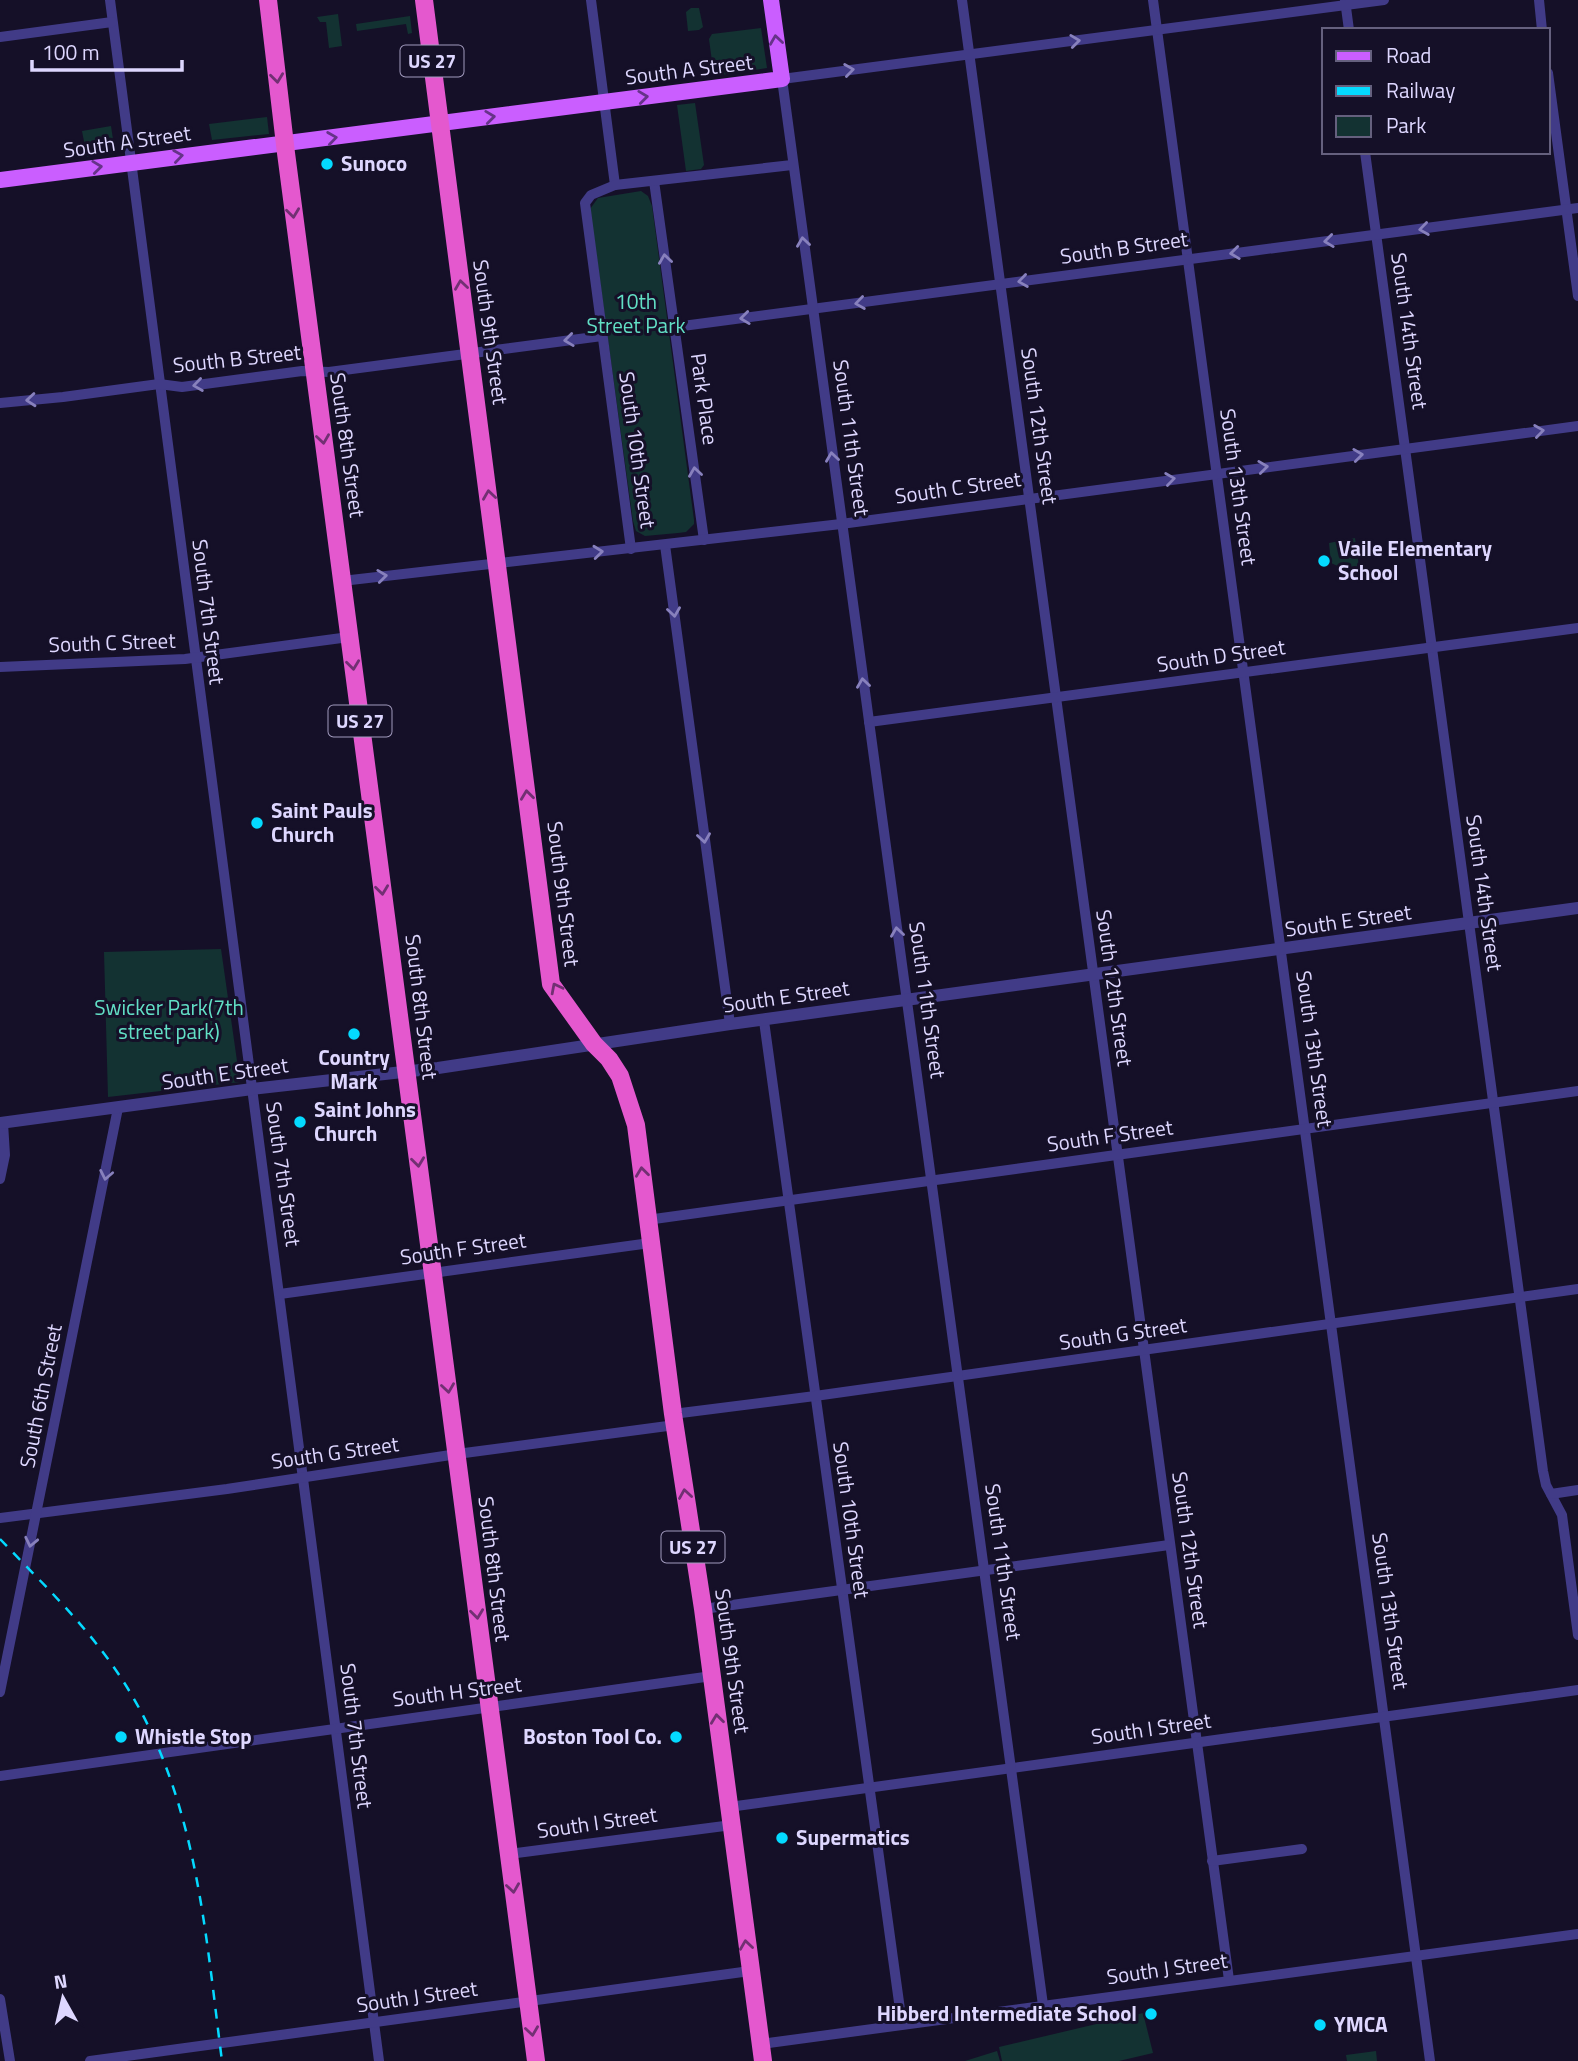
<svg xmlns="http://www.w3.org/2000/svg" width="1578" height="2061" font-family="'Titillium Web',sans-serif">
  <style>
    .green { fill: #133232 }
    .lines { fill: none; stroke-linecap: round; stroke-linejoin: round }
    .minor { stroke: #413b87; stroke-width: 10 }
    .tertiary { stroke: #413b87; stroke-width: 12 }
    .primary { stroke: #ca5eff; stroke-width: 16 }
    .trunk { stroke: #e458ce; stroke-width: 18 }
    .rail { stroke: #04daff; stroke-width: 2.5; stroke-dasharray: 10 9; stroke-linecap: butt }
    .oneway { stroke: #663389 }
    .oneway2 { stroke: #8881bd }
    .oneway3 { stroke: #723073 }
    .poi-dot { fill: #04daff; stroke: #151028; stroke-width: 2.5 }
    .labels { text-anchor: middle; stroke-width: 6; stroke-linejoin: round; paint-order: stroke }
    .shield { fill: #151028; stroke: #a29bbe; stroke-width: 2 }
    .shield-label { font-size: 19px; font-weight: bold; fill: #ded7ff }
    .street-label { font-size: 21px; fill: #ded7ff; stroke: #151028 }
    .poi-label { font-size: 21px; font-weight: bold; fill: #ded7ff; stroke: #151028; text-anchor: start }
    .park-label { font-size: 21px; fill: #62e0c6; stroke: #151028 }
  </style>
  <rect width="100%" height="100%" fill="#151028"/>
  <g class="green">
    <path d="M691 8H699L703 27 699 30 688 31 686 12Z"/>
    <path d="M338 14 342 46 329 48 326 22H320L317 17Z"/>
    <path d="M410 16 412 33 408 34 406 24 357 31 356 24Z"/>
    <path d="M761 28 767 68 714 76 709 39 712 34Z"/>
    <path d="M695 103 704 165 701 169 686 171 677 105Z"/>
    <path d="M267 117 269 134 212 140 209 124Z"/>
    <path d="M111 126 115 153 87 157 82 131Z"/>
    <path d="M641 191 648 196 652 206 694 520V524L686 532 678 533 645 536 636 531 633 521 590 209 598 198Z"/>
    <path d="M1355 538 1359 567 1344 569 1331 563 1329 543Z"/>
    <path d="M221 949 240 1082 108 1097 104 952Z"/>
    <path d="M1143 2013 1153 2053 1119 2061H1002L999 2047Z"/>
    <path d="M997 2051 1000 2061H965Z"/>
    <path d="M1376 2051 1377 2061H1347L1346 2055Z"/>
  </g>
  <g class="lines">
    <g class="minor">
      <path d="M110 0 379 2061"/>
      <path d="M591 0 615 185"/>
      <path d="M962 0 1229 1980"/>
      <path d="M1153 0 1430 2061"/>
      <path d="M1345 0 1349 30"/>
      <path d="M1539 0 1542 30"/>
      <path d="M0 37 112 22"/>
      <path d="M1548 73 1578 296"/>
      <path d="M1365 152 1543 1471 1546 1485 1562 1515 1578 1635"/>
      <path d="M654 181 704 540"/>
      <path d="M675 327 1578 208"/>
      <path d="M0 403 63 397 159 384 182 387 302 371 329 372 602 336"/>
      <path d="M665 545 730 1024"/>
      <path d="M631 549 585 203 591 195 615 185 792 165"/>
      <path d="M342 581 841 524 1578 426"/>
      <path d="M0 667 185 659 349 637"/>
      <path d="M869 722 1578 628"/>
      <path d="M764 1021 902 2024"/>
      <path d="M0 1179 5 1155 3 1123"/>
      <path d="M647 1220 1578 1091"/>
      <path d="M280 1294 650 1243"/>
      <path d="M673 1414 815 1396 1578 1289"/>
      <path d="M1551 1494 1578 1490"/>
      <path d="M0 1518 227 1489 457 1454 675 1425"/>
      <path d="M703 1609 1169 1545"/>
      <path d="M0 1692 118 1108"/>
      <path d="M0 1776 712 1676"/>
      <path d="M729 1807 1578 1690"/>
      <path d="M509 1854 732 1825"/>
      <path d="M1212 1861 1302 1849"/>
      <path d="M0 1999 10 2061"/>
      <path d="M1043 2005 782 79 1384 0"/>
      <path d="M761 2044 1578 1934"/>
      <path d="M90 2061 750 1971"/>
    </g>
    <path class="tertiary" d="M0 1123 252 1089 438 1068 730 1024 1578 908"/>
    <path class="primary" d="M0 180 782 79 771 0"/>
    <g class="trunk">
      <path d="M268 0 286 153 536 2061"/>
      <path d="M424 0 551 984 594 1044 609 1059 620 1076 636 1125 673 1414 703 1609 763 2061"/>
    </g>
    <path class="rail" d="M0 1539C39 1580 80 1619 113 1666 196 1784 204 1923 222 2061"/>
  </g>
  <defs><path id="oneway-chevron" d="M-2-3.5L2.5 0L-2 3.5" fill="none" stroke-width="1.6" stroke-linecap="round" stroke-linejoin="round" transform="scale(1.75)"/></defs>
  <g class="oneway">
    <use href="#oneway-chevron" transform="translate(776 40) rotate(-98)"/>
    <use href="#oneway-chevron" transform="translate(643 97) rotate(-7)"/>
    <use href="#oneway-chevron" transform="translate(490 117) rotate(-7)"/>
    <use href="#oneway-chevron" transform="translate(332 138) rotate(-8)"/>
    <use href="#oneway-chevron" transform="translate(178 156) rotate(-8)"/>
    <use href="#oneway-chevron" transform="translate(97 167) rotate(-7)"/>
  </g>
  <g class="oneway2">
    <use href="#oneway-chevron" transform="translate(1075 41) rotate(-7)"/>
    <use href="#oneway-chevron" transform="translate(849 70) rotate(-8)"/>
    <use href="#oneway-chevron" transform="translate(1424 229) rotate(172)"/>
    <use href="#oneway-chevron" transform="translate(1329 241) rotate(173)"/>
    <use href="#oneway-chevron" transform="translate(803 242) rotate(-98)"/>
    <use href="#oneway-chevron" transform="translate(1235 253) rotate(173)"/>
    <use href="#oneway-chevron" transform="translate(665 259) rotate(-98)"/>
    <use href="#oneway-chevron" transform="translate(1023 281) rotate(172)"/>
    <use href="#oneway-chevron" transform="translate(860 303) rotate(172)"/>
    <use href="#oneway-chevron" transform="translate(745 318) rotate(173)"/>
    <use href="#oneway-chevron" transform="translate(569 340) rotate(173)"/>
    <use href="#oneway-chevron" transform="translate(198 385) rotate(172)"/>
    <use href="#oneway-chevron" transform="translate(31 400) rotate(175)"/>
    <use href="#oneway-chevron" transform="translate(1539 431) rotate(-8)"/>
    <use href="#oneway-chevron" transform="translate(1358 455) rotate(-7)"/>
    <use href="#oneway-chevron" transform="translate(832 457) rotate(-98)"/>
    <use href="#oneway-chevron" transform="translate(1263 467) rotate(-7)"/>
    <use href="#oneway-chevron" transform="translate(695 472) rotate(-98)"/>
    <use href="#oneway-chevron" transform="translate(1170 479) rotate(-8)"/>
    <use href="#oneway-chevron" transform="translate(598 552) rotate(-6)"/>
    <use href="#oneway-chevron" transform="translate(382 576) rotate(-7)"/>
    <use href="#oneway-chevron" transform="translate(674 612) rotate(82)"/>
    <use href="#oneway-chevron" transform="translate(863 683) rotate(-98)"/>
    <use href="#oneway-chevron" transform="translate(704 838) rotate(82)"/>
    <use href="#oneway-chevron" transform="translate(897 932) rotate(-98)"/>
    <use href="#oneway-chevron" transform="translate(106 1175) rotate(101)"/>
    <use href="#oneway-chevron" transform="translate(31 1542) rotate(102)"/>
  </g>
  <g class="oneway3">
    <use href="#oneway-chevron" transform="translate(277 78) rotate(83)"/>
    <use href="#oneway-chevron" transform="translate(293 213) rotate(83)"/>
    <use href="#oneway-chevron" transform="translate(461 285) rotate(-98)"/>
    <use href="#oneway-chevron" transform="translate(323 439) rotate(82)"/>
    <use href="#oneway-chevron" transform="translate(489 495) rotate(-98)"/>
    <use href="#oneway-chevron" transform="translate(353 665) rotate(83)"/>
    <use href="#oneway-chevron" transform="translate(527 795) rotate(-97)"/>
    <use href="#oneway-chevron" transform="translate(382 890) rotate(83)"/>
    <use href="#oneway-chevron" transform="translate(556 988) rotate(-117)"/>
    <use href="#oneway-chevron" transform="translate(418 1162) rotate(83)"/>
    <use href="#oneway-chevron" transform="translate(642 1172) rotate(-97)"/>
    <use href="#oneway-chevron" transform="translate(448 1388) rotate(82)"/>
    <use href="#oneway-chevron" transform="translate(685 1494) rotate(-99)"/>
    <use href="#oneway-chevron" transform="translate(477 1614) rotate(83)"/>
    <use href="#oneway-chevron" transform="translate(717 1719) rotate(-97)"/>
    <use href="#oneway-chevron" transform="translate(513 1888) rotate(82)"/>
    <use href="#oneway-chevron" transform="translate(746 1945) rotate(-98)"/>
    <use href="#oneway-chevron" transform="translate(532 2031) rotate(82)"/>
  </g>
  <g class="poi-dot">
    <circle cx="327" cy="164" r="7"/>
    <circle cx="1324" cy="561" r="7"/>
    <circle cx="257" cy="823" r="7"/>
    <circle cx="354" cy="1034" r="7"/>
    <circle cx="300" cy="1122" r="7"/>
    <circle cx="121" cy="1737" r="7"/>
    <circle cx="676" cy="1737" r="7"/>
    <circle cx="782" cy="1838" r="7"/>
    <circle cx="1151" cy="2014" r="7"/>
    <circle cx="1320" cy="2025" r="7"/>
  </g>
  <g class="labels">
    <g class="shield">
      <rect x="400.5" y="45.5" width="63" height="31" rx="5"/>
      <rect x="328.5" y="705.5" width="63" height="31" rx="5"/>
      <rect x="661.5" y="1531.5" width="63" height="31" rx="5"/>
    </g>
    <g class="shield-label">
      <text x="432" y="68">US 27</text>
      <text x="360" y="728">US 27</text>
      <text x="693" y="1554">US 27</text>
    </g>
    <g class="street-label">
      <text transform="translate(689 70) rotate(-7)" y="7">South A Street</text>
      <text transform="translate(127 142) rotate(-8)" y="7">South A Street</text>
      <text transform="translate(1124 248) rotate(-8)" y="7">South B Street</text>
      <text transform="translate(1409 331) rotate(82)" y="7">South 14th Street</text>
      <text transform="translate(490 332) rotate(82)" y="7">South 9th Street</text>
      <text transform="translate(237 359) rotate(-6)" y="7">South B Street</text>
      <text transform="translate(704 399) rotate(82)" y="7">Park Place</text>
      <text transform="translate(1039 426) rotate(82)" y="7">South 12th Street</text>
      <text transform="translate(851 438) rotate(82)" y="7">South 11th Street</text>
      <text transform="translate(347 445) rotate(82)" y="7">South 8th Street</text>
      <text transform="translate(637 450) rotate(82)" y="7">South 10th Street</text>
      <text transform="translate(1238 487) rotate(82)" y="7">South 13th Street</text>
      <text transform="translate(958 488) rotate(-8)" y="7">South C Street</text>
      <text transform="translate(208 612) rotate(83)" y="7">South 7th Street</text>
      <text transform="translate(112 643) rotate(-2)" y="7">South C Street</text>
      <text transform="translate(1221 656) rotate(-8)" y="7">South D Street</text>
      <text transform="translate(1484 893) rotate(82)" y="7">South 14th Street</text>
      <text transform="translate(563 894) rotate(83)" y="7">South 9th Street</text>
      <text transform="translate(1348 921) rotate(-8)" y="7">South E Street</text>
      <text transform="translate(1114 988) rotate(82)" y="7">South 12th Street</text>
      <text transform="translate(786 997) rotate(-8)" y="7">South E Street</text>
      <text transform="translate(927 1000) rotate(82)" y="7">South 11th Street</text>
      <text transform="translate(421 1007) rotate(83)" y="7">South 8th Street</text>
      <text transform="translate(1314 1049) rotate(82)" y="7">South 13th Street</text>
      <text transform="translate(225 1074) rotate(-8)" y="7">South E Street</text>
      <text transform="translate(1110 1136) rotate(-8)" y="7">South F Street</text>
      <text transform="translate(283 1174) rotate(82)" y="7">South 7th Street</text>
      <text transform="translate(463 1249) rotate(-8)" y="7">South F Street</text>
      <text transform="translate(1123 1334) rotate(-8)" y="7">South G Street</text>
      <text transform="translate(41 1396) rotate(-79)" y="7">South 6th Street</text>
      <text transform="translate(335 1453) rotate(-8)" y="7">South G Street</text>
      <text transform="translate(851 1520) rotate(82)" y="7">South 10th Street</text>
      <text transform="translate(1190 1550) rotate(82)" y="7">South 12th Street</text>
      <text transform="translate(1003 1562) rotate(82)" y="7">South 11th Street</text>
      <text transform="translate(494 1569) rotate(83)" y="7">South 8th Street</text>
      <text transform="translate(1390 1611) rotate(82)" y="7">South 13th Street</text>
      <text transform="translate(732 1661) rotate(82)" y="7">South 9th Street</text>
      <text transform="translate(457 1692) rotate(-7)" y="7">South H Street</text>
      <text transform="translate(1151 1729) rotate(-8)" y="7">South I Street</text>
      <text transform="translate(356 1736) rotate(83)" y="7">South 7th Street</text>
      <text transform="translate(597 1823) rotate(-8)" y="7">South I Street</text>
      <text transform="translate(1167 1969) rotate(-8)" y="7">South J Street</text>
      <text transform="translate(417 1997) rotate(-8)" y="7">South J Street</text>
    </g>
    <g class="poi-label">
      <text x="341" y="171">Sunoco</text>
      <text x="1338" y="556">Vaile Elementary<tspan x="1338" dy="24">School</tspan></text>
      <text x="271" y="818">Saint Pauls<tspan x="271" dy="24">Church</tspan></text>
      <text x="354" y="1065" text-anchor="middle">Country<tspan x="354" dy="24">Mark</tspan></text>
      <text x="314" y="1117">Saint Johns<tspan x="314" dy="24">Church</tspan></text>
      <text x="135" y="1744">Whistle Stop</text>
      <text x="662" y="1744" text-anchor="end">Boston Tool Co.</text>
      <text x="796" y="1845">Supermatics</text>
      <text x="1137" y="2021" text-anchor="end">Hibberd Intermediate School</text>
      <text x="1334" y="2032">YMCA</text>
    </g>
    <g class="park-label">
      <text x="636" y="309">10th<tspan x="636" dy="24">Street Park</tspan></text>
      <text x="169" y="1015">Swicker Park(7th<tspan x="169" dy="24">street park)</tspan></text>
    </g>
  </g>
  <rect x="1322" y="28" width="228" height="126" fill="#151028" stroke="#65607e" stroke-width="2"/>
  <rect x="1336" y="51" width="35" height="10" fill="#ca5eff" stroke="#65607e" stroke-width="2"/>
  <text x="1386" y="63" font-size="21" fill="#ded7ff">Road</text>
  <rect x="1336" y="86" width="35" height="10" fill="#04daff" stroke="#65607e" stroke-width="2"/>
  <text x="1386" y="98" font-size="21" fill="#ded7ff">Railway</text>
  <rect x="1336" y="116" width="35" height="21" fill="#133232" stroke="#65607e" stroke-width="2"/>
  <text x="1386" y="133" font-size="21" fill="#ded7ff">Park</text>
  <g transform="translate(63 1998) rotate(352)" stroke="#151028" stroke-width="5" paint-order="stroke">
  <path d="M0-5L12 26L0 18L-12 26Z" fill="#ded7ff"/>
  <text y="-10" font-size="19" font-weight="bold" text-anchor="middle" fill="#ded7ff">N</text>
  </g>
  <path d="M32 60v10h150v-10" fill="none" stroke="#ded7ff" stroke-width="3.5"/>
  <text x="42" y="60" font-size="21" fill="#ded7ff" stroke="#151028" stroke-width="5" paint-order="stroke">100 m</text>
</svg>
